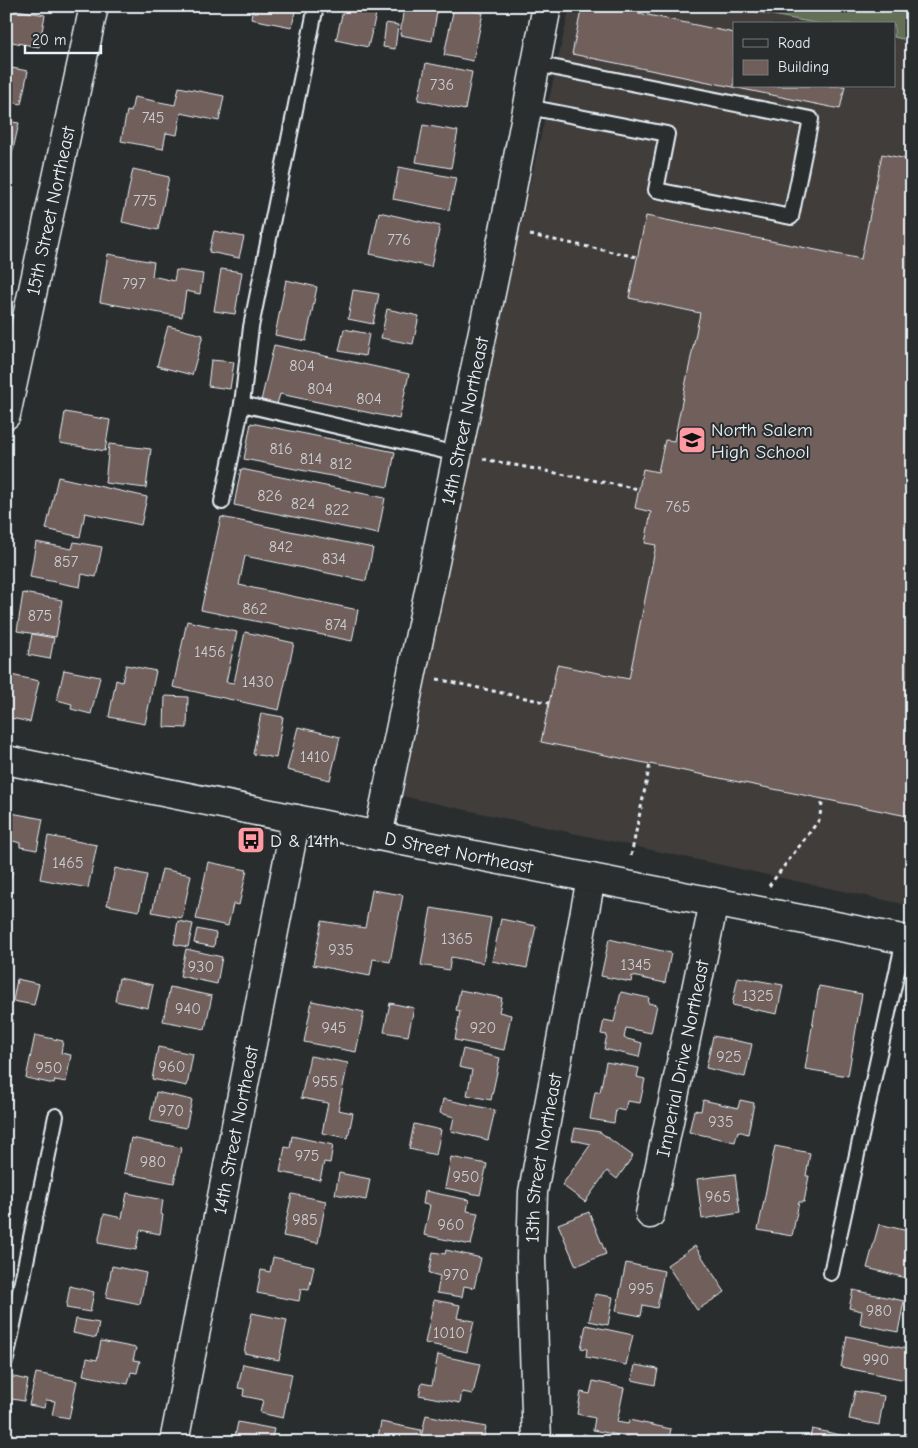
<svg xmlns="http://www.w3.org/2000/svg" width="918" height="1448" font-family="'Comic Neue',sans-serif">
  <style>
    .built { fill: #3f3c3b; fill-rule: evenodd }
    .green { fill: #636f56; stroke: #a6b0a7 }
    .building { fill: #705e5a; stroke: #e8f1f8 }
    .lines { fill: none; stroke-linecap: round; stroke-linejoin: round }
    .service-casing { stroke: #e8f1f8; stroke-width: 18 }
    .minor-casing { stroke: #e8f1f8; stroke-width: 31 }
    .tertiary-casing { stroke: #e8f1f8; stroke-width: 31 }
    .path { stroke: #e8f1f8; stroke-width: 3; stroke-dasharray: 4 4; stroke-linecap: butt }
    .service { stroke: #2a2d2e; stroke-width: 14 }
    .minor { stroke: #2a2d2e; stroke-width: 28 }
    .tertiary { stroke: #2a2d2e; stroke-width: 28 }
    .labels { text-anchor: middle; stroke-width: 4; stroke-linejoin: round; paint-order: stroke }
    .number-label { font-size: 16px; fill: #caccd0 }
    .street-label { font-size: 19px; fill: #e8f1f8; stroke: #2a2d2e }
    .poi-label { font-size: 19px; fill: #e8f1f8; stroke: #2a2d2e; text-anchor: start }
  </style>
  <rect width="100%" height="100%" fill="#2a2d2e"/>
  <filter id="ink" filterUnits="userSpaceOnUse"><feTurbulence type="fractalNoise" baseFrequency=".02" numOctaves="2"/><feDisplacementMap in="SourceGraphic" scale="10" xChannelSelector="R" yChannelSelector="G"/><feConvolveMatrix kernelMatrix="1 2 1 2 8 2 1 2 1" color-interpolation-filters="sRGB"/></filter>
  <g filter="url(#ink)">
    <path class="built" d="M570 6H912V906L392 794ZM734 24H894V86H734Z"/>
    <path class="green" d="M725 6H912V41L894 37V24H820Z"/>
    <g class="building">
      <path d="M253 6H296L292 27 251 19Z"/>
      <path d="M344 6H378L368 47 336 40Z"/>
      <path d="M404 6H438L432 41 400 35Z"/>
      <path d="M582 6H605L734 33V86H845L840 109 572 54Z"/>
      <path d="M454 7 483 13 473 61 444 55Z"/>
      <path d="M6 8 45 15 39 47 6 41Z"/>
      <path d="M386 23 398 25 395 49 383 47Z"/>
      <path d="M426 63 472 72 465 110 418 100Z"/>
      <path d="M6 67 28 71 21 104 6 101Z"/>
      <path d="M179 87 224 96 219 121 181 113 177 135 166 133 163 149 121 141 127 111 131 112 134 97 175 105Z"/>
      <path d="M6 121 19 123 10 163 6 162Z"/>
      <path d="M423 125 458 131 451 168 416 162Z"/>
      <path d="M882 154 912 160V817L541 742 557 665 629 679 656 545 645 543 651 512 635 508 643 469 658 472 665 440 674 441 700 313 629 298 646 216 861 259Z"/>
      <path d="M399 167 456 178 449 210 393 199Z"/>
      <path d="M133 169 169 177 158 230 122 222Z"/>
      <path d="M379 212 440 226 431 267 370 254Z"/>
      <path d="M214 231 244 237 239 258 209 252Z"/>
      <path d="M108 254 154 262 152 276 174 281 176 270 203 274 200 294 186 291 182 317 100 302Z"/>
      <path d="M221 269 242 272 235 314 214 311Z"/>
      <path d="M286 280 317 287 306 341 275 335Z"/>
      <path d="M353 290 379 294 373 324 348 319Z"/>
      <path d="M387 309 419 316 413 344 381 338Z"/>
      <path d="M168 326 203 335 192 375 157 366Z"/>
      <path d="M344 329 369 334 365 356 339 351Z"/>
      <path d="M274 345 409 374 399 419 280 394 277 404 261 401Z"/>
      <path d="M211 360 234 362 230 389 208 386Z"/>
      <path d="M65 412 110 420 105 451 60 443Z"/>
      <path d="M251 423 395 452 388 487 244 459Z"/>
      <path d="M109 444 151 449 146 488 105 483Z"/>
      <path d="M241 469 385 498 378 534 234 505Z"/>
      <path d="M58 477 147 497 141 525 85 513 80 537 46 529Z"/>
      <path d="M221 517 373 548 366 581 245 556 239 585 358 610 352 641 201 610Z"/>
      <path d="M36 542 72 549 74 542 102 547 96 577 82 574 80 587 30 577Z"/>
      <path d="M23 593 62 600 56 637 17 631Z"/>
      <path d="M187 621 237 632 226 682 234 683 245 632 294 643 279 710 173 687Z"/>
      <path d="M32 634 54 638 50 659 28 655Z"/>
      <path d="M126 665 156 671 145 724 109 717 116 680 122 682Z"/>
      <path d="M64 670 100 677 91 714 71 709 72 704 57 700Z"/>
      <path d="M6 674 39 681 30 722 6 717Z"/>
      <path d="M165 696 188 697 187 728 164 727Z"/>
      <path d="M261 713 283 717 276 758 253 754Z"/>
      <path d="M298 727 340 737 330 780 287 770Z"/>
      <path d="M6 812 43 819 37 850 20 847V843L10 840 6 859Z"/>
      <path d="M48 836 97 845 88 888 40 879Z"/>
      <path d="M208 862 247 870 239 905 233 904 228 926 196 919Z"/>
      <path d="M6 867 13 868 6 901Z"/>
      <path d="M115 868 147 875 139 911 107 905Z"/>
      <path d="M162 869 191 875 182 918 152 912Z"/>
      <path d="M372 890 403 895 390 962 373 959 370 976 313 965 322 921 365 928Z"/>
      <path d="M431 908 491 918 483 963 451 957 449 970 421 965Z"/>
      <path d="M501 919 536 926 527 968 492 961Z"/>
      <path d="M178 921 193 924 188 947 174 944Z"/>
      <path d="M197 929 216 933 214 947 194 943Z"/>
      <path d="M609 939 671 953 665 983 632 976 631 982 601 976Z"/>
      <path d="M186 949 222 957 217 984 180 976Z"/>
      <path d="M6 952 12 953 8 970H6Z"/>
      <path d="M738 977 783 985 777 1014 732 1005Z"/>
      <path d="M119 978 153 985 148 1008 115 1001Z"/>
      <path d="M17 979 39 984 34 1005 13 1001Z"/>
      <path d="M819 986 862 994 848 1076 805 1069Z"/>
      <path d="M170 987 212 996 205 1029 163 1021Z"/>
      <path d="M460 990 502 998 499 1012 511 1015 504 1050 455 1040 460 1011 456 1010Z"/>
      <path d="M621 992 649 998 648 1003 657 1005 651 1033 626 1028 624 1038 642 1043 639 1057 604 1049 607 1035 601 1034 604 1020 614 1022Z"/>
      <path d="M312 1001 364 1012 356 1052 304 1042Z"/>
      <path d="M390 1003 414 1008 408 1036 384 1032Z"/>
      <path d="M35 1035 63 1041 61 1053 71 1055 66 1082 55 1080 54 1084 26 1078Z"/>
      <path d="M713 1036 752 1044 745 1077 706 1068Z"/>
      <path d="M158 1047 193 1054 187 1086 152 1079Z"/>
      <path d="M463 1049 500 1058 491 1100 467 1095 472 1070 459 1067Z"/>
      <path d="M310 1056 348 1063 338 1110 353 1113 348 1138 322 1133 328 1103 301 1098Z"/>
      <path d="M606 1062 639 1068 637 1077 645 1079 640 1103 627 1101 625 1111 616 1109 614 1123 590 1119 595 1092H600Z"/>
      <path d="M156 1092 192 1100 186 1128 150 1121Z"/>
      <path d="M443 1099 495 1110 488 1140 451 1131 454 1117 440 1113Z"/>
      <path d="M703 1100 738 1108 740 1100 754 1103 748 1134 738 1131 735 1142 689 1132 694 1110 701 1111Z"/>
      <path d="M414 1124 441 1130 436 1155 409 1149Z"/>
      <path d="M575 1128 600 1132 633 1156 617 1179 607 1171 585 1202 562 1185 591 1144 572 1140Z"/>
      <path d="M292 1136 333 1145 330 1163 324 1162 320 1180 280 1172 285 1147 290 1148Z"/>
      <path d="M131 1138 181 1148 174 1183 124 1173Z"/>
      <path d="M775 1146 810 1153 806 1176H809L804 1202H799L792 1236 758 1230Z"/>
      <path d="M451 1157 487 1164 480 1195 445 1188Z"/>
      <path d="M339 1173 370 1179 366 1200 335 1194Z"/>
      <path d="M735 1174 740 1213 702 1219 697 1179Z"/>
      <path d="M425 1191 469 1200 467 1211 478 1213 471 1245 424 1235 430 1205 423 1204Z"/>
      <path d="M127 1193 163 1200 161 1214 163 1215 160 1234 140 1230 136 1250 98 1243 104 1214 122 1218Z"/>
      <path d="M292 1194 326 1201 318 1243 283 1236Z"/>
      <path d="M589 1212 606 1254 576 1266 558 1224Z"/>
      <path d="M879 1224 912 1232V1272L910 1279 867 1268Z"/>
      <path d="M695 1246 725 1292 697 1310 667 1265Z"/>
      <path d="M446 1250 481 1258 474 1288 464 1286 462 1297 437 1293 440 1276 429 1273 433 1252 445 1254Z"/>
      <path d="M273 1257 314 1266 309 1290 301 1289 299 1301 257 1293 261 1270 270 1272Z"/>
      <path d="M626 1263 664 1271 657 1308 643 1305 641 1316 616 1311Z"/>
      <path d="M112 1266 146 1273 140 1304 106 1297Z"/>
      <path d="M70 1286 94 1292 90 1312 66 1308Z"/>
      <path d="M853 1290 904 1301 898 1332 860 1324 862 1311 849 1308Z"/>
      <path d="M595 1294 613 1297 608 1325 589 1321Z"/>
      <path d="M434 1300 460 1305 457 1318 474 1321 467 1352 425 1343Z"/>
      <path d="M252 1313 287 1320 279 1360 244 1353Z"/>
      <path d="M76 1319 99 1323 96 1338 73 1333Z"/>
      <path d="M586 1325 633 1335 626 1365 586 1357 587 1349 581 1348Z"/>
      <path d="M847 1336 912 1350 906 1380 841 1367Z"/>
      <path d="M101 1341 136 1348 133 1360 140 1361 137 1373 131 1372 128 1384 83 1375 87 1358 97 1360Z"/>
      <path d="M438 1355 480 1364 473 1394 462 1392 460 1403 419 1395 422 1383 432 1385Z"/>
      <path d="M243 1364 292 1374 283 1418 260 1413 263 1400 243 1396 244 1389 238 1388Z"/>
      <path d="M635 1365 658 1369 655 1385 632 1380Z"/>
      <path d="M36 1373 77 1381 69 1418 52 1415 55 1401 46 1400 44 1408 29 1405Z"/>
      <path d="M9 1376 28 1380 24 1401 6 1398Z"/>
      <path d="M593 1381 624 1388 617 1422 628 1424 629 1420 671 1429 668 1442H652L593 1430 595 1418 577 1414 581 1392 590 1394Z"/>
      <path d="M855 1391 884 1396 879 1425 849 1419Z"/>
      <path d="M426 1415 486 1427 483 1442H420Z"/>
      <path d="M238 1422 274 1429 271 1442H230L232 1435 235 1436Z"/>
      <path d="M381 1422 421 1430 419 1442H377Z"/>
      <path d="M812 1429 865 1440 864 1442H809Z"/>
      <path d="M583 1434 618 1442H581Z"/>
    </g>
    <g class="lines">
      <defs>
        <g id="service">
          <path d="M528 107 667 134 656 190 791 217 811 119 536 64"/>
          <path d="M242 404 457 454"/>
          <path d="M222 502 242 404 251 327 316 6"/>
          <path d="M831 1273 904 940"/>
          <path d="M6 1359 56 1116"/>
        </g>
        <g id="minor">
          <path id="s1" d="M6 415 94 6"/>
          <path id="s2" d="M650 1214 714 902"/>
          <path id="s3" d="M174 1442 296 819"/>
          <path id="s4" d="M537 1442 531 1258 533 1192 591 878"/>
        </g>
        <g id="tertiary">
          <path id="s5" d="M6 760 423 845 912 941"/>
          <path id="s6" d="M378 836 504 230 547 6"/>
        </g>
      </defs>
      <use href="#service" class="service-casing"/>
      <use href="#minor" class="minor-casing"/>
      <use href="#tertiary" class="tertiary-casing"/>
      <g class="path">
        <path d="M530 235 637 257"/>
        <path d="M483 459 639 489"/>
        <path d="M437 679 549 703"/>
        <path d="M631 856 650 764"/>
        <path d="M769 886 819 820 823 799"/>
      </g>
      <use href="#service" class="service"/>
      <use href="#minor" class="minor"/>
      <use href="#tertiary" class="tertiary"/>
    </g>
  </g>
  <defs>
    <symbol id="school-square" viewBox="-11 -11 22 22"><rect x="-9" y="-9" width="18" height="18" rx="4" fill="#ff9aa2" stroke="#2a2d2e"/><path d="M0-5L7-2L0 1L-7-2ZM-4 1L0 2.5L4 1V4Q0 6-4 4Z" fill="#111"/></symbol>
    <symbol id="bus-square" viewBox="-11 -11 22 22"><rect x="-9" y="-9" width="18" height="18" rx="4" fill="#ff9aa2" stroke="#2a2d2e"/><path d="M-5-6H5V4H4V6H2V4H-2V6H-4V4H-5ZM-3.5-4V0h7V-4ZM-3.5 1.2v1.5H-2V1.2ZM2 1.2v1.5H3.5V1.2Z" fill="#111"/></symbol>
  </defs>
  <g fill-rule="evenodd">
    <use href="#school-square" x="676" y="424" width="32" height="32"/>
    <use href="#bus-square" x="235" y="824" width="32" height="32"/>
  </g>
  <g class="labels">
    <g class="number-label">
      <text x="442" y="90">736</text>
      <text x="153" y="123">745</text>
      <text x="145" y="206">775</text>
      <text x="399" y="245">776</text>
      <text x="134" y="289">797</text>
      <text x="302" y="371">804</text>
      <text x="320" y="394">804</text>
      <text x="369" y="404">804</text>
      <text x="281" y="454">816</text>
      <text x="311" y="464">814</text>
      <text x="341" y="469">812</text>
      <text x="270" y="501">826</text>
      <text x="303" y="509">824</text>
      <text x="678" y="512">765</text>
      <text x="337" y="515">822</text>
      <text x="281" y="552">842</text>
      <text x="334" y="564">834</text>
      <text x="66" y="567">857</text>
      <text x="255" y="614">862</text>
      <text x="40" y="621">875</text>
      <text x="336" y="630">874</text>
      <text x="210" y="657">1456</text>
      <text x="258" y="687">1430</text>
      <text x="315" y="762">1410</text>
      <text x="68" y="868">1465</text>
      <text x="457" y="944">1365</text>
      <text x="341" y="955">935</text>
      <text x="636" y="970">1345</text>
      <text x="201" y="972">930</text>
      <text x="758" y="1001">1325</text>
      <text x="188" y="1014">940</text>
      <text x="334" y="1033">945</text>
      <text x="483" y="1033">920</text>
      <text x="729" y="1062">925</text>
      <text x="172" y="1072">960</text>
      <text x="49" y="1073">950</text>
      <text x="325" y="1087">955</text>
      <text x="171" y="1116">970</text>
      <text x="721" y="1127">935</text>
      <text x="307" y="1161">975</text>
      <text x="153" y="1167">980</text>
      <text x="466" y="1182">950</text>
      <text x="718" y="1202">965</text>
      <text x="305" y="1225">985</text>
      <text x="451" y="1230">960</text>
      <text x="456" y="1280">970</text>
      <text x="641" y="1294">995</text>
      <text x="879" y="1316">980</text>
      <text x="449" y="1338">1010</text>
      <text x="876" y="1365">990</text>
    </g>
    <g class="street-label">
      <text dy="7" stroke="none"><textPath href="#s1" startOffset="209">15th Street Northeast</textPath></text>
      <text dy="7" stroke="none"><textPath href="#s6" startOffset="424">14th Street Northeast</textPath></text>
      <text dy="7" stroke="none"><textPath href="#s5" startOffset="462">D Street Northeast</textPath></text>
      <text dy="7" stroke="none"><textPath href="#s2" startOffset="159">Imperial Drive Northeast</textPath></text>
      <text dy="7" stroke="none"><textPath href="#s3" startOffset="318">14th Street Northeast</textPath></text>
      <text dy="7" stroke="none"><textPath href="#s4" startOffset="285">13th Street Northeast</textPath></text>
    </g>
    <g class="poi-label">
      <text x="711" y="436">North Salem<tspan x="711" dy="22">High School</tspan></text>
      <text x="270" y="847">D &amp; 14th</text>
    </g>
  </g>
  <rect width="918" height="1448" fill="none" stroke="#2a2d2e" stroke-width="25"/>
  <rect x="12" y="12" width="893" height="1423" fill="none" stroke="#e8f1f8" stroke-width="2" filter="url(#ink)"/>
  <rect x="733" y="22" width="162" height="65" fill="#2a2d2e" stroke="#767b7f"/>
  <rect x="743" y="39" width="25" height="8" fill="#2a2d2e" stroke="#767b7f"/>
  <text x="778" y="48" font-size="15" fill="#e8f1f8">Road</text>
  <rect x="743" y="60" width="25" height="15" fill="#705e5a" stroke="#767b7f"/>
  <text x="778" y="72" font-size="15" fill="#e8f1f8">Building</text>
  <path d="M25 45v8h76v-8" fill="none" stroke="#e8f1f8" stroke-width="2.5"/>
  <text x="32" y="45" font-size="15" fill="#e8f1f8" stroke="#2a2d2e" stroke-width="4" paint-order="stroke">20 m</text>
</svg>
